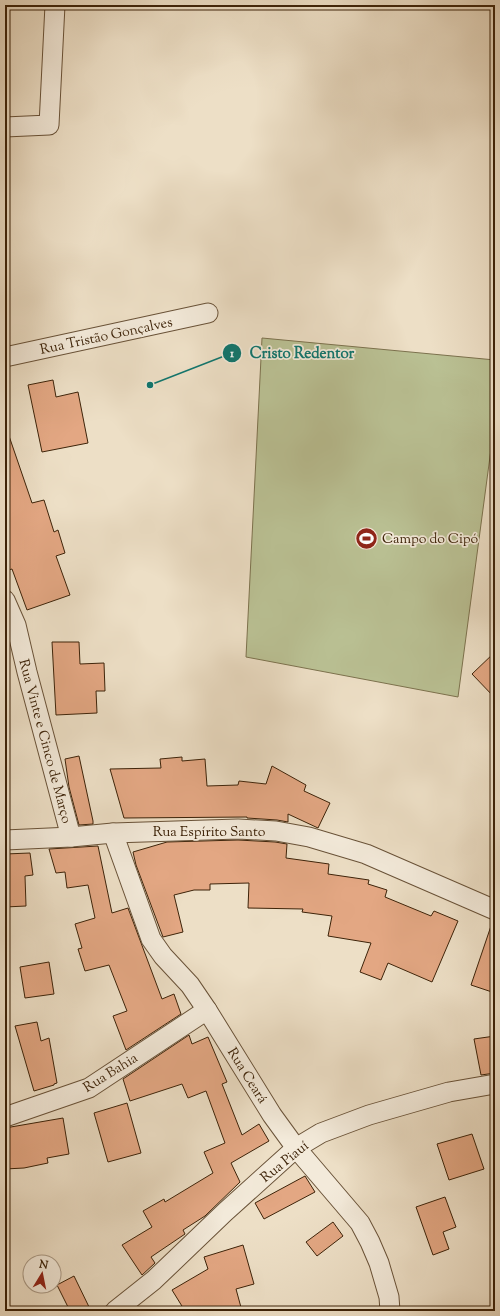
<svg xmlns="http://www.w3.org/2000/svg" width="500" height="1316" font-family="'Sorts Mill Goudy',serif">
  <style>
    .green { fill: #bac194; stroke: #7c724e }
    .building { fill: #e3a783; stroke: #3d2309 }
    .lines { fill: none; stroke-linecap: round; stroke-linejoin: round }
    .street-casing { stroke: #695238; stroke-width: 21 }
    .street { stroke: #f3eada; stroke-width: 19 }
    .labels { text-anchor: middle; stroke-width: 3.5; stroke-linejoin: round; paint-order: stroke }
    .street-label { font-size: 14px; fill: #3d2309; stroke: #f3eada }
    .poi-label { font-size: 14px; fill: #3d2309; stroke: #f3eada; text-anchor: start }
    .leader { fill: none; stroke: #0f766e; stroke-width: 1.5 }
    .callout-dot { fill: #0f766e; stroke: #f3eada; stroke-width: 1.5 }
    .mark-label { font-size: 12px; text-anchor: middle; font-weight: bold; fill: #fff }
    .callout-label { font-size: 15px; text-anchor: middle; font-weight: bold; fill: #0f766e; stroke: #f3eada; stroke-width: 3.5; stroke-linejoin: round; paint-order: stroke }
  </style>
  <rect width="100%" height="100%" fill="#eddfc6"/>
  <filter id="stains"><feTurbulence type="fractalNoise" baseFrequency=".005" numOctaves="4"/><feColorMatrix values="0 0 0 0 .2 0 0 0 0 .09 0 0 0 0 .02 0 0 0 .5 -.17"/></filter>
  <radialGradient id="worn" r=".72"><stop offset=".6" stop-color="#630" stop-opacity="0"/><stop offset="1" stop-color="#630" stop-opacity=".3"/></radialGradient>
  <path class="green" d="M262 338 495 360V419L458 697 246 657Z"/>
  <g class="building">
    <path d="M53 380 56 397 78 392 88 443 42 452 28 385Z"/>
    <path d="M8 433 32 503 44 500 54 532 58 530 65 553 56 556 70 595 27 610 12 569 5 571V434Z"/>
    <path d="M52 642H79L80 664 104 663 105 691H96L97 713 56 715Z"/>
    <path d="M495 652V698L472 674Z"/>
    <path d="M79 756 93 821V824L79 825 69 787 65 759Z"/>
    <path d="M182 757V761L205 759 207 786 238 785 239 781 266 784 272 766 306 785 304 791 330 803 318 828 288 814V822L277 820 247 818V817L124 818 110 769 161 768 160 759Z"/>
    <path d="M238 840 275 842 287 844 286 858 329 864 328 874 369 880 368 884 387 890 385 897 431 916 434 911 458 921 432 982 388 963 381 980 360 972 371 943 328 936 332 916 302 912 303 909 248 908 249 883 210 884V890H194L174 895 183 932 163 937 136 865 133 852 167 842Z"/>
    <path d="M98 846 112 913 128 908 162 999 174 994 181 1014 126 1050 113 1016 127 1011 109 965 85 971 78 949 82 948 75 924 95 918 88 885 67 888 65 872 56 873 49 849Z"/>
    <path d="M30 853 33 875 25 876 26 906 5 907V854Z"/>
    <path d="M492 923 495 924V993L471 985Z"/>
    <path d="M49 962 54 994 25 998 20 967Z"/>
    <path d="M37 1022 41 1041 49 1038 57 1083 54 1084V1085L34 1091 15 1026Z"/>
    <path d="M189 1035 192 1044 208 1037 227 1082 222 1084 242 1135 259 1124 269 1141 231 1163 240 1182 205 1216 183 1230 185 1234 151 1257 155 1263 142 1275 122 1245 152 1227 143 1211 164 1199 165 1202 213 1173 204 1152 225 1143 206 1091 188 1098 182 1084 130 1101 123 1079Z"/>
    <path d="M495 1036V1073L481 1075 474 1039Z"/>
    <path d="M127 1103 141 1153 108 1162 94 1113Z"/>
    <path d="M63 1118 69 1154 47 1158 48 1163 24 1168 5 1169V1128Z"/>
    <path d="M472 1134 484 1169 449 1180 437 1144Z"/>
    <path d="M305 1176 315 1192 264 1219 255 1203Z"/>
    <path d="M445 1197 456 1227 443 1232 449 1249 433 1255 416 1207Z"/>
    <path d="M333 1222 343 1236 317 1256 306 1242Z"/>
    <path d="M243 1245 254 1284 236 1289 242 1311H185L172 1290 208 1269 204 1257Z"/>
    <path d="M74 1276 91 1311H70L57 1285Z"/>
  </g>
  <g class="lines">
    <defs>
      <g id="street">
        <path d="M5 127 49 125 55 5"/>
        <path d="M5 357 208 313"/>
        <path d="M5 600 16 625 27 672 71 837"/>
        <path d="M113 833 151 939 163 956 190 985 207 1010 272 1115 296 1148 360 1223 370 1242 379 1263 389 1297 390 1311"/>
        <path d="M5 840 71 837 113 833 238 829 276 831 309 837 366 854 495 910"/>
        <path d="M5 1117 89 1088 207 1010"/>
        <path d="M115 1311 154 1280 225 1212 296 1148 321 1133 369 1115 449 1092 495 1084"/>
      </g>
    </defs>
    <use href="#street" class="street-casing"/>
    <use href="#street" class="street"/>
  </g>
  <defs>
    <symbol id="stadium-disc" viewBox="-11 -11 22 22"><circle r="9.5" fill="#8f2418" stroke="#f3eada"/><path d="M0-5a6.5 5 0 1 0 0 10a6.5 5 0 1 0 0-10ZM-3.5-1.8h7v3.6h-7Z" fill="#fff"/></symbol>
  </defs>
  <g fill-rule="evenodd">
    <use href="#stadium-disc" x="354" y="526" width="25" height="25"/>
  </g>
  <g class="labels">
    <g class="street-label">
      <text transform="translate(106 335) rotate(-12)" y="5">Rua Tristão Gonçalves</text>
      <text transform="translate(46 741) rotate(75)" y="5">Rua Vinte e Cinco de Março</text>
      <text x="209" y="836">Rua Espírito Santo</text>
      <text transform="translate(110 1072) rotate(-32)" y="5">Rua Bahia</text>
      <text transform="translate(248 1075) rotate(58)" y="5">Rua Ceará</text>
      <text transform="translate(284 1161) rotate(-39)" y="5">Rua Piauí</text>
    </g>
    <g class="poi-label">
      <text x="382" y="543">Campo do Cipó</text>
    </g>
  </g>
  <path class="leader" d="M150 385L232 353"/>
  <g class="callout-dot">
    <circle cx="150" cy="385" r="4"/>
    <circle cx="232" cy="353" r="10"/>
  </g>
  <g class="mark-label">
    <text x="232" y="357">1</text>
  </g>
  <g class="callout-label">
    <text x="302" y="358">Cristo Redentor</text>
  </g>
  <rect width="500" height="1316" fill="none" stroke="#eddfc6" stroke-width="20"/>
  <rect x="6" y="6" width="488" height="1304" fill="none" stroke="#3d2309" stroke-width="2"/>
  <rect x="10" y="10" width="480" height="1296" fill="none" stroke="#3d2309"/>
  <g transform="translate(42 1274) rotate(10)"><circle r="19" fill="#f3eada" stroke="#aa9a86"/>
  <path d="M0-3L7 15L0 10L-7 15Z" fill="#8f2418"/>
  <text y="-6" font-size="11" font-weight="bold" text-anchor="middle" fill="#3d2309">N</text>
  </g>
  <rect width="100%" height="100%" filter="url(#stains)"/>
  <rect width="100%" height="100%" fill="url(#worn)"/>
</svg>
